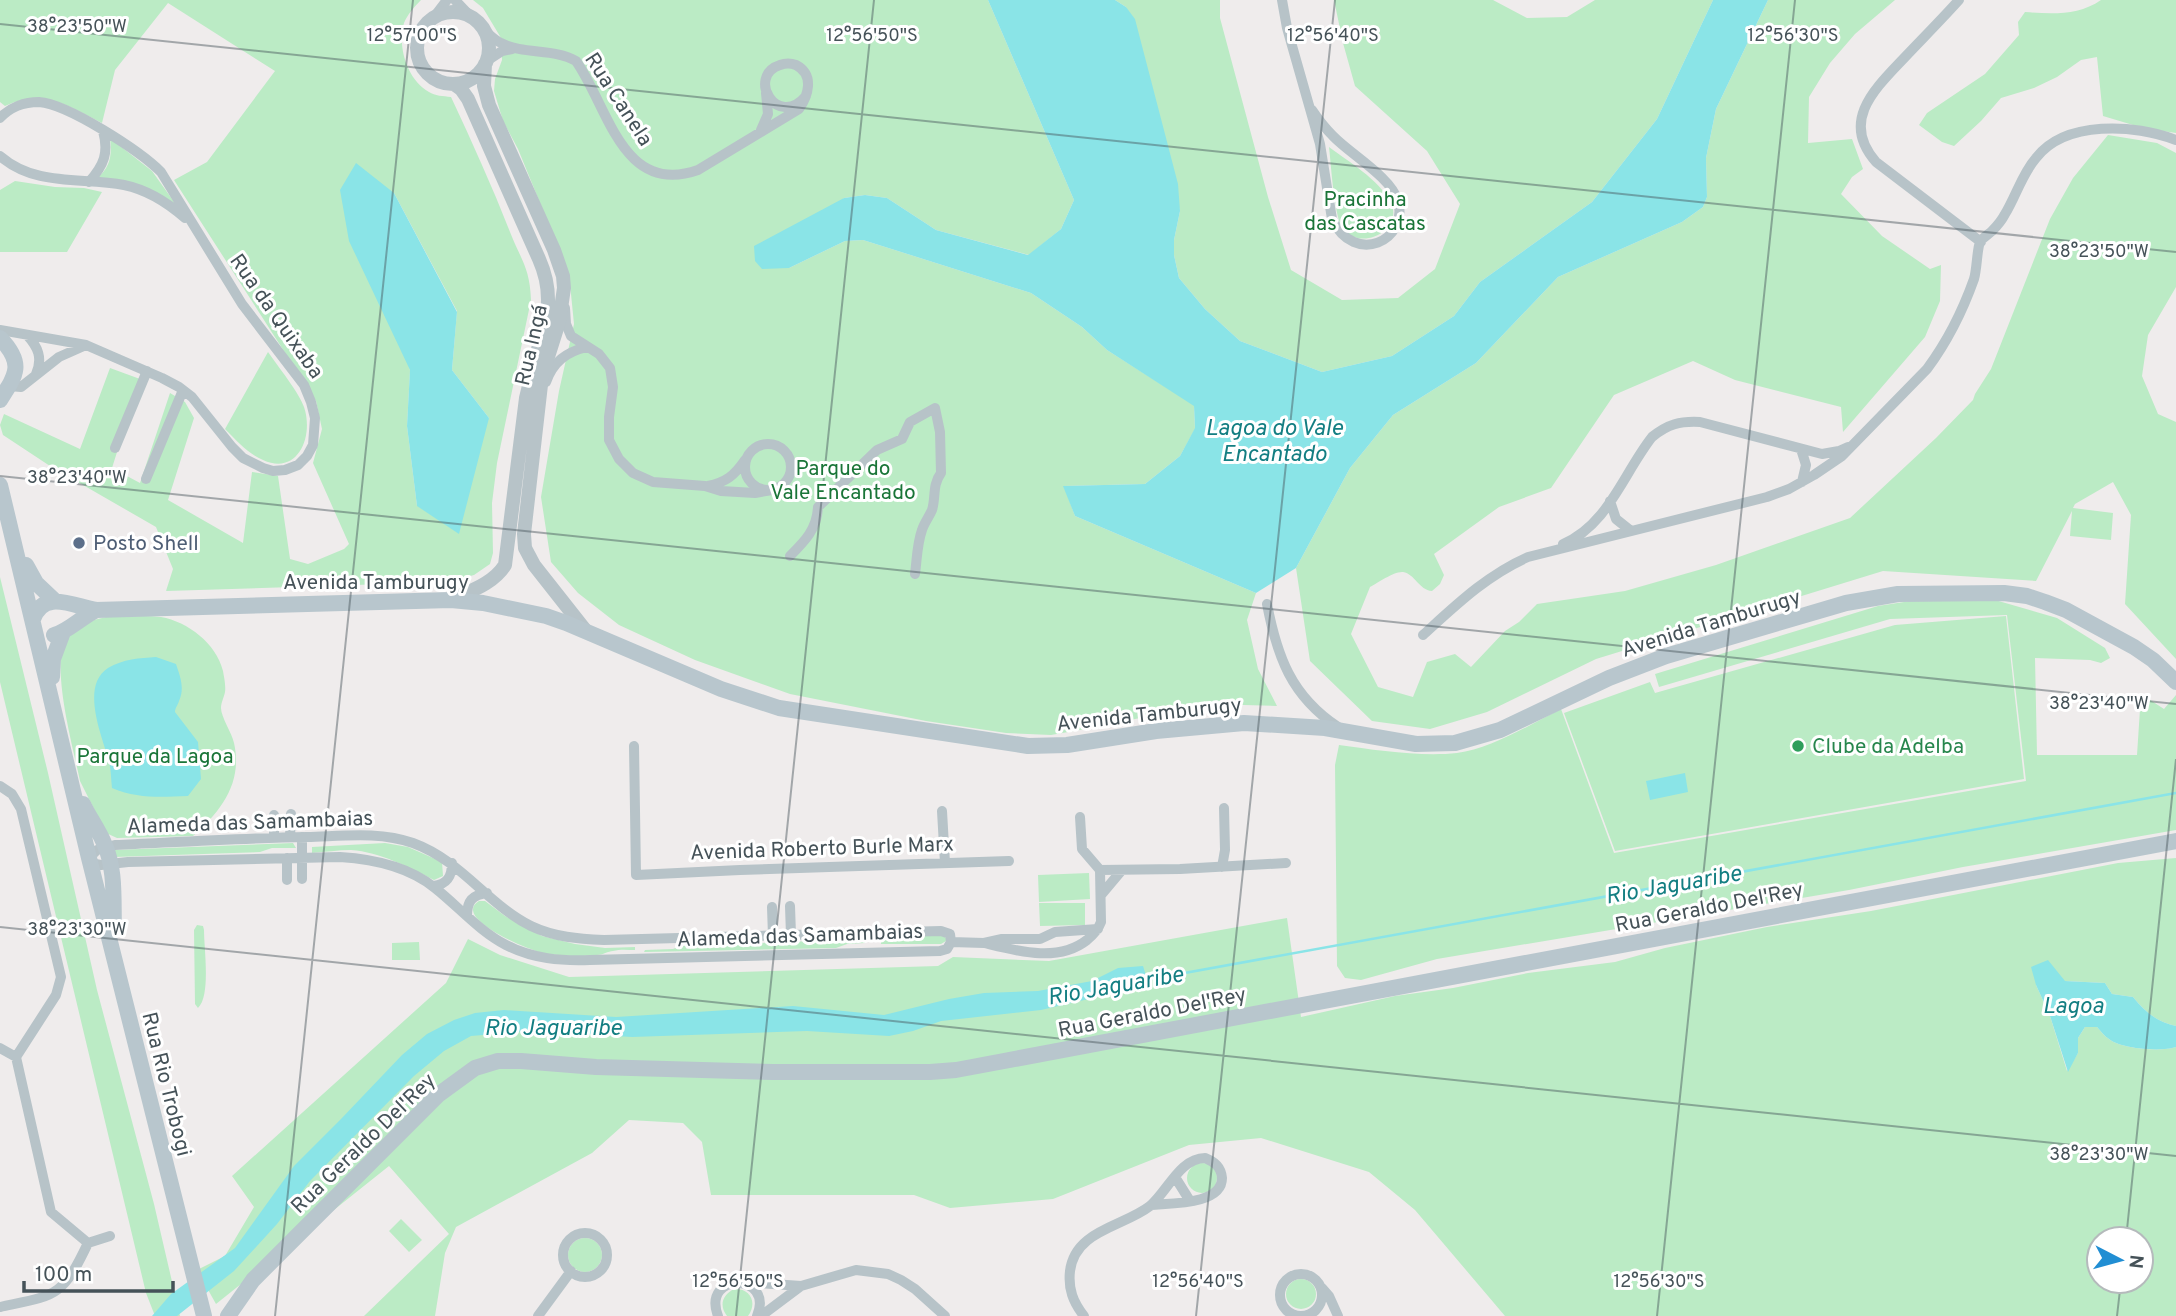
<svg xmlns="http://www.w3.org/2000/svg" width="2176" height="1316" font-family="Overpass,sans-serif">
<style>
.green{fill:#bbebc5;fill-rule:evenodd}
.water{fill:#8ae4e7}
.lines{fill:none;stroke-linecap:round;stroke-linejoin:round}
.stream{stroke:#8ae4e7;stroke-width:2.5}
.minor{stroke:#b7c3c8;stroke-width:10}
.tertiary{stroke:#b7c3c8;stroke-width:14}
.secondary{stroke:#b8c6cd;stroke-width:16}
.ticks{fill:none;stroke:#455258;stroke-width:2;stroke-opacity:0.45}
.service-dot{fill:#5c6f8a;stroke:#fff;stroke-width:2.5}
.leisure-dot{fill:#2e9e5b;stroke:#fff;stroke-width:2.5}
.labels{text-anchor:middle;stroke-width:6;stroke-linejoin:round;paint-order:stroke}
.street-label{font-size:21px;fill:#455258;stroke:#fff}
.park-label{font-size:21px;fill:#1a7538;stroke:#fff}
.service-label{font-size:21px;fill:#4e5e75;stroke:#fff;text-anchor:start}
.leisure-label{font-size:21px;fill:#27864d;stroke:#fff;text-anchor:start}
.water-label{font-size:23px;font-style:italic;fill:#137e82;stroke:#fff}
.ticks-label{font-size:18px;text-anchor:middle;fill:#455258;stroke:#fff;stroke-width:6;stroke-linejoin:round;paint-order:stroke}
</style>
<rect width="100%" height="100%" fill="#efecec"/>
<!-- green -->
<path class="green" d="M0,0h421c-6,6 -14,15 -17,23 -7,23 3,57 25,69 6,4 14,4 22,5 21,45 41,89 59,135 11,28 20,36 21,68l-34,163 -5,40 1,50 -3,11 -16,11 -26,7 -282,9 7,-22 -17,-42 -106,-61 -47,-31 -3,-10 4,-11 76,35 30,-81 30,11 -28,89 28,15 30,-90 15,9 9,16 -26,82 75,43 9,-71 26,4 12,83 18,5 36,-15 5,-5 -36,-81 9,-34 -6,-28 -142,-221 33,-18 68,-91 -107,-68 -53,67 -13,53c-34,-17 -58,-35 -97,-17l-5,-4zM394,193l63,118 -5,59 37,48 -72,88 -10,-80 3,-55z
M473,0h515l86,200 -13,29 -32,26 -93,-25 -49,-32 -22,-3 -21,3 -55,70 56,-27 18,-1 168,53 51,34 25,23 87,55 1,24 -15,27 -35,28 -81,2 11,30 181,77 -9,27 11,49 19,37 -71,-2 -104,22 -51,9 -45,-2 -80,-12 -136,-27 -95,-34 -76,-35 -41,-32 -27,-31 -10,-65 18,-106 15,-67 -5,-50 -51,-125 -15,-28 -9,-30 1,-12 7,-19 -1,-22 -18,-30z
M1115,0h105v18l48,179 23,73 51,30 56,-2 37,-29 25,-65 -33,-53 -72,-65 -12,-43 -9,-43h159l34,18 40,-1 28,-17h118l-56,119 -65,83 -112,80 -26,34 -62,40 -70,16 -82,-31 -35,-32 -26,-31 -5,-23v-15l6,-29 -54,-204z
M1768,0h127l-40,34 -25,29 -21,34 -1,46 44,-4 11,30 -11,8 -11,17 41,42 48,33 11,-4 -1,36 -15,36 -82,95 -2,-25 -106,-27 -42,-19 -79,34 -63,93 -52,19 -65,47 10,21 -4,9 -8,7c-13,-1 -17,-17 -29,-19 -9,-1 -25,11 -33,15l-19,47 27,53 35,10 14,-35 28,-8 16,13 34,-36 14,-9 18,-18 88,-13 91,-26 134,-47 86,-80 37,-38 2,-6 16,-25 59,-150 23,-41 35,-43 49,8 19,10v134l-28,48 -6,41 16,38 18,8v237l-51,-55 6,-89 -18,-33 -38,22 -2,4 40,5 -2,27 -41,-4 2,-25 -36,70 -153,-10 -287,88 -109,53 -57,17 -58,-8 -62,-60 -14,-93 54,-100 43,-53 83,-52 82,-86 124,-55 21,-15 4,-10 -1,-39 10,-49z
M2101,0h75v133l-33,-5 -40,-12 -6,-59 -16,3 -24,17 -23,11 -33,10 -20,23 -27,25 -12,-4 -23,-17 8,-12 58,-39 34,-39 -1,-13 7,-10c26,2 53,4 76,-12z
M110,138l42,33 25,35 -80,-28c14,-11 15,-24 13,-40z
M1329,147c19,14 50,33 61,54 16,28 -30,53 -48,26 -8,-12 -11,-64 -13,-80z
M15,181l40,6 29,1 18,4 -35,60h-67v-62z
M268,352c9,13 32,42 36,55 10,29 -6,69 -41,53 -16,-7 -26,-19 -38,-31z
M0,577l48,196 49,217 57,214 26,112h-25l-9,-23 -146,-611z
M1917,600h78l62,18 48,30 5,10 -9,5 -11,-3 -55,-2 2,97h100l4,-61 23,15 12,-14v135l-213,37 -114,23 -412,69 -76,21 -16,-2 -8,-12 -2,-201 4,-20c36,5 82,12 118,8 34,-4 74,-29 104,-44l53,144 412,-72 -19,-166 -117,4 -231,68 -4,-13 223,-68z
M2006,616l18,163 -409,72 -51,-138 86,-31 5,11 240,-68z
M106,617c18,0 37,-2 55,0 27,5 55,26 62,54 1,6 3,15 2,21 -1,5 -4,11 -4,16 0,9 11,25 13,35 9,40 -13,68 -41,93l-76,2 -11,-5 -26,-52c-6,-31 -32,-121 -12,-145 9,-12 25,-16 38,-19z
M293,843l3,5h-24l-12,4 -146,5v-7z
M385,843l23,4 34,15 1,14 -9,4c-26,-13 -54,-28 -83,-30 -13,0 -26,2 -39,3v-6z
M2176,858v168c-19,-4 -31,-14 -43,-29l-21,-3 -7,-11 -40,-2 -29,4 14,31 17,55 11,-18v-15l7,-11h12c4,4 7,9 12,12 12,10 53,13 67,8v269h-671l-90,-106 -46,-38 -108,-34 -72,7 -136,54 -103,9 -36,-13h-203l-9,-53 -19,-19 -54,-3 -37,33 -136,74 -11,26 -10,63h-71l85,-82 -60,-68 -173,138 -19,-34 28,-14 29,-49 -22,-31 214,-193 22,-44 32,16 69,22 369,-11 15,-9 96,4 238,-43 14,99 94,-21 58,-8 75,-15 87,-11 50,-14 102,-21 104,-16 247,-48zM2099,1239h42v42h-42z
M1089,873l1,26 -51,3 -1,-27z
M479,901h6l20,15 37,20 33,8 30,4 30,-1v3c-7,0 -15,-1 -22,1 -5,0 -10,4 -16,4 -15,2 -33,1 -49,-1 -14,-1 -98,-36 -69,-53z
M1039,903h46v22l-45,1z
M197,925l6,1 1,4c0,19 7,66 -6,78l-3,-4 -1,-74z
M908,935h34l4,3v3l-5,3h-60v-4h13z
M865,939v4l-18,1 -11,4 -192,4 1,-2 28,-1 7,-3z
M419,942l1,18h-28v-17z
M1187 1178a15 15 0 1 1 30 0a15 15 0 1 1-30 0Z
M401,1219l21,21 -13,12 -20,-21z
M568 1255a17 17 0 1 1 34 0a17 17 0 1 1-34 0Z
M1286 1294a15 15 0 1 1 30 0a15 15 0 1 1-30 0Z
M734,1289c16,-1 24,13 14,27h-21c-8,-10 -5,-21 7,-27z"/>
<!-- water -->
<path class="water" d="M988,0h127l11,7 9,12 43,165 2,27 -6,29v15l5,23 26,31 35,32 82,31 70,-16 62,-40 26,-34 112,-80 65,-83 56,-119h55l-52,109 -10,49 1,39 -4,10 -21,15 -124,55 -82,86 -83,52 -43,53 -54,100 -40,25 -181,-77 -12,-30 82,-2 35,-28 15,-28 -1,-22 -87,-56 -25,-23 -51,-34 -168,-53 -18,1 -56,27 -27,1 -7,-8 -1,-15 90,-48 21,-3 22,3 49,32 92,25 33,-26 13,-29z
M356,163l38,30 63,119 -5,58 37,48 -30,116 -42,-28 -10,-80 3,-56 -61,-129 -9,-51z
M156,657l20,7c4,12 9,24 3,37 -1,4 -4,7 -4,11l23,30 3,37 -13,17c-27,1 -50,3 -76,-8 -1,-9 -1,-19 -3,-27 -7,-25 -29,-75 -1,-93 15,-9 32,-10 48,-11z
M1685,773l3,19 -38,8 -4,-19z
M2048,960l17,21 40,2 7,11 21,3c12,15 24,25 43,29v21c-14,5 -55,2 -67,-8 -5,-3 -8,-8 -12,-12h-12l-7,11v15l-10,19 -18,-56 -14,-31 -5,-18z
M1143,966l6,19 -108,25 -100,11 -28,10 -24,5 -82,-5 -175,6 -103,-6 -58,5 -27,15 -30,25 -104,105 -33,43 -43,47 -57,45h-25l19,-22 64,-46 59,-82 47,-47 61,-64 25,-21 27,-14 21,-7 29,-3 112,7 177,-11 91,9 65,-16 35,-6 54,-2 54,-10 26,-13z"/>
<g class="lines">
<!-- stream -->
<path class="stream" d="M1146,980l1030,-187"/>
<!-- minor -->
<path class="minor" d="M455,0l16,17
M1282,0l5,28 33,116 12,75c23,48 77,21 66,-18 -7,-24 -48,-47 -65,-65 -8,-8 -15,-17 -21,-26
M1959,0c-17,19 -35,37 -53,56 -29,31 -67,64 -30,106l105,80
M434,17l13,-17
M483,29c6,5 11,11 18,14 23,12 53,5 75,18 32,45 46,136 122,109l101,-61c9,-13 16,-34 -3,-44 -5,-2 -11,-2 -16,0 -34,11 -3,65 26,31
M485,62l17,-11 10,-2
M0,118c10,-11 25,-16 39,-16 29,2 101,49 122,70l81,132 62,81 7,17 4,16 -2,27 -6,11 -9,9 -13,5 -12,1 -10,-3 -20,-10 -11,-11 -40,-50 -13,-10 -17,-9 -76,-33 -86,-15
M761,130l7,-16 -2,-21
M0,156c36,31 81,21 124,29 24,5 44,18 61,33
M89,182c15,-17 20,-29 14,-51
M565,308l1,16 5,12 28,18 11,14 3,19 -4,30v23l10,19 14,14 20,9 52,4 16,5 34,2 17,-3
M27,335c11,12 16,23 9,39
M546,382c7,-20 20,-30 41,-35
M9,386l12,1 38,-30 27,-12
M745 467a23 23 0 1 1 46 0a23 23 0 1 1-46 0Z
M115,448l32,-77
M1801,449l5,16 -4,17
M146,479l37,-89
M708,486c18,-4 26,-10 37,-26
M1610,501l6,18 15,12
M1563,544c45,-19 60,-70 89,-107 16,-13 28,-16 48,-15l122,32 17,-3 9,-4
M790,556c15,-15 27,-27 28,-49l59,-57 25,-11 8,-17 25,-14 5,24 1,41c-9,12 -5,25 -9,37 -3,7 -8,13 -10,20 -5,14 -5,29 -7,44
M1267,604c10,52 24,92 71,123
M1423,635c33,-30 64,-60 105,-78l239,-60 22,-8 25,-14 28,-19 85,-87c20,-27 36,-59 47,-90 3,-10 3,-30 6,-37 2,-4 9,-8 12,-11 5,-5 10,-11 13,-17 11,-18 17,-40 31,-56 29,-38 99,-34 140,-18
M634,746l2,129 104,-5 269,-9
M0,786l12,8 9,15 40,168 -5,18 -40,62 -16,-9
M942,811l3,52
M274,815v23
M290,837l1,-23
M302,837v42
M89,858l8,-8 18,-5c64,-3 128,-7 192,-8 36,-1 73,-6 106,6 49,18 74,61 118,83 23,11 48,13 73,14l337,-9 9,3 1,8 -4,7 -7,2 -350,9c-29,1 -57,-1 -84,-15 -27,-14 -47,-38 -71,-57 -27,-22 -62,-29 -95,-31l-212,5 -27,3 -11,-2
M287,858v22
M1222,867l3,-17 -1,-42
M1100,870l80,-1 106,-6
M434,886c13,-2 18,-9 18,-23
M1101,895l21,-25
M790,906l1,29
M772,907l1,29
M467,916c0,-15 5,-21 20,-23
M951,942l33,1 18,-4h38l15,-7 43,-3
M984,943c33,8 74,20 103,-3 6,-5 11,-10 14,-18l-1,-52 -18,-21 -2,-32
M1175,1177l15,24
M563 1255a22 22 0 1 1 44 0a22 22 0 1 1-44 0Z
M88,1243l22,-7
M1280 1295a21 21 0 1 1 42 0a21 21 0 1 1-42 0Z
M745,1282l56,4
M1322,1288l7,8 9,20
M0,1307c56,-12 62,-9 88,-64l-37,-31 -35,-155
M538,1316l33,-45
M718,1316c-17,-45 57,-43 39,0
M761,1316l40,-30 55,-16 32,4 13,6 14,9 30,27
M1084,1316c-11,-14 -16,-27 -14,-45 5,-41 53,-44 80,-65 17,-14 30,-48 55,-48 10,4 16,9 17,20 0,27 -52,25 -71,27"/>
<!-- tertiary -->
<path class="tertiary" d="M417 48a36 36 0 1 1 72 0a36 36 0 1 1-72 0Z
M485,64l-1,22 5,19 65,145 9,26 1,12 -5,34 -17,54 -18,158 1,14 9,17 52,66
M451,600c19,-9 42,-16 54,-35l21,-167 21,-85c3,-20 0,-36 -8,-54l-71,-160 -7,-10 -7,-5"/>
<!-- secondary -->
<path class="secondary" d="M0,338c24,25 17,36 0,62
M0,485l89,373 115,458
M26,565l10,18 18,17
M33,619c11,-30 40,-13 63,-9l355,-10 32,3 63,13 20,7 155,66 58,19 249,38 39,-1 89,-14 88,-8 81,5 91,16 39,-1 45,-13 109,-52 57,-22 180,-53 52,-9 106,-1 23,3 18,6 21,8 68,37 19,13 23,22
M54,635c13,-3 28,-18 42,-25
M52,677l1,-18 10,-27
M83,804c6,13 15,25 21,39 12,26 9,58 10,86
M228,1316l25,-36 185,-185 37,-27 23,-7h23l75,6 177,5h157l26,-2 1220,-229"/>
</g>
<!-- ticks -->
<path class="ticks" d="M0,24l2176,228M0,476l2176,228M0,927l2176,229M2126,1239l50,-480M275,1316l138,-1316M736,1316l138,-1316M1196,1316l139,-1316M1657,1316l138,-1316M2117,1316l4,-35"/>
<!-- markers -->
<circle class="service-dot" cx="79" cy="543" r="7"/>
<circle class="leisure-dot" cx="1798" cy="746" r="7"/>
<g class="labels">
<!-- street labels -->
<g class="street-label">
<text transform="translate(619 99) rotate(57)" y="7">Rua Canela</text>
<text transform="translate(277 316) rotate(55)" y="7">Rua da Quixaba</text>
<text transform="translate(531 345) rotate(-77)" y="7">Rua Ingá</text>
<text x="376" y="589">Avenida Tamburugy</text>
<text transform="translate(1711 623) rotate(-17)" y="7">Avenida Tamburugy</text>
<text transform="translate(1149 714) rotate(-6)" y="7">Avenida Tamburugy</text>
<text transform="translate(250 822) rotate(-2)" y="7">Alameda das Samambaias</text>
<text transform="translate(822 848) rotate(-2)" y="7">Avenida Roberto Burle Marx</text>
<text transform="translate(1709 907) rotate(-11)" y="7">Rua Geraldo Del'Rey</text>
<text transform="translate(800 935) rotate(-2)" y="7">Alameda das Samambaias</text>
<text transform="translate(1152 1012) rotate(-11)" y="7">Rua Geraldo Del'Rey</text>
<text transform="translate(167 1084) rotate(76)" y="7">Rua Rio Trobogi</text>
<text transform="translate(363 1143) rotate(-44)" y="7">Rua Geraldo Del'Rey</text>
</g>
<!-- park labels -->
<g class="park-label">
<text x="1365" y="206">Pracinha<tspan x="1365" dy="24">das Cascatas</tspan></text>
<text x="843" y="475">Parque do<tspan x="843" dy="24">Vale Encantado</tspan></text>
<text x="155" y="763">Parque da Lagoa</text>
</g>
<!-- service labels -->
<g class="service-label">
<text x="93" y="550">Posto Shell</text>
</g>
<!-- leisure labels -->
<g class="leisure-label">
<text x="1812" y="753">Clube da Adelba</text>
</g>
<!-- water labels -->
<g class="water-label">
<text x="1274" y="435">Lagoa do Vale<tspan x="1274" dy="26">Encantado</tspan></text>
<text transform="translate(1673 884) rotate(-10)" y="8">Rio Jaguaribe</text>
<text transform="translate(1115 985) rotate(-10)" y="8">Rio Jaguaribe</text>
<text x="2073" y="1013">Lagoa</text>
<text x="553" y="1035">Rio Jaguaribe</text>
</g>
</g>
<g class="ticks-label">
<text x="77" y="32">38°23'50"W</text>
<text x="412" y="41">12°57'00"S</text>
<text x="872" y="41">12°56'50"S</text>
<text x="1333" y="41">12°56'40"S</text>
<text x="1793" y="41">12°56'30"S</text>
<text x="2099" y="257">38°23'50"W</text>
<text x="77" y="483">38°23'40"W</text>
<text x="2099" y="709">38°23'40"W</text>
<text x="77" y="935">38°23'30"W</text>
<text x="2099" y="1160">38°23'30"W</text>
<text x="738" y="1287">12°56'50"S</text>
<text x="1198" y="1287">12°56'40"S</text>
<text x="1659" y="1287">12°56'30"S</text>
</g>
<!-- north arrow -->
<g transform="translate(2120 1260) rotate(96)"><circle r="33" fill="#ffffff" stroke="#b5babc" stroke-width="2"/>
<path d="M0-5L12 26L0 18L-12 26Z" fill="#218ed3"/>
<text y="-10" font-size="19" font-weight="bold" text-anchor="middle" fill="#455258">N</text>
</g>
<!-- scale -->
<path d="M24 1281v10h149v-10" fill="none" stroke="#455258" stroke-width="3.5"/>
<text x="35" y="1281" font-size="21" fill="#455258" stroke="#ffffff" stroke-width="5" paint-order="stroke">100 m</text>
</svg>
